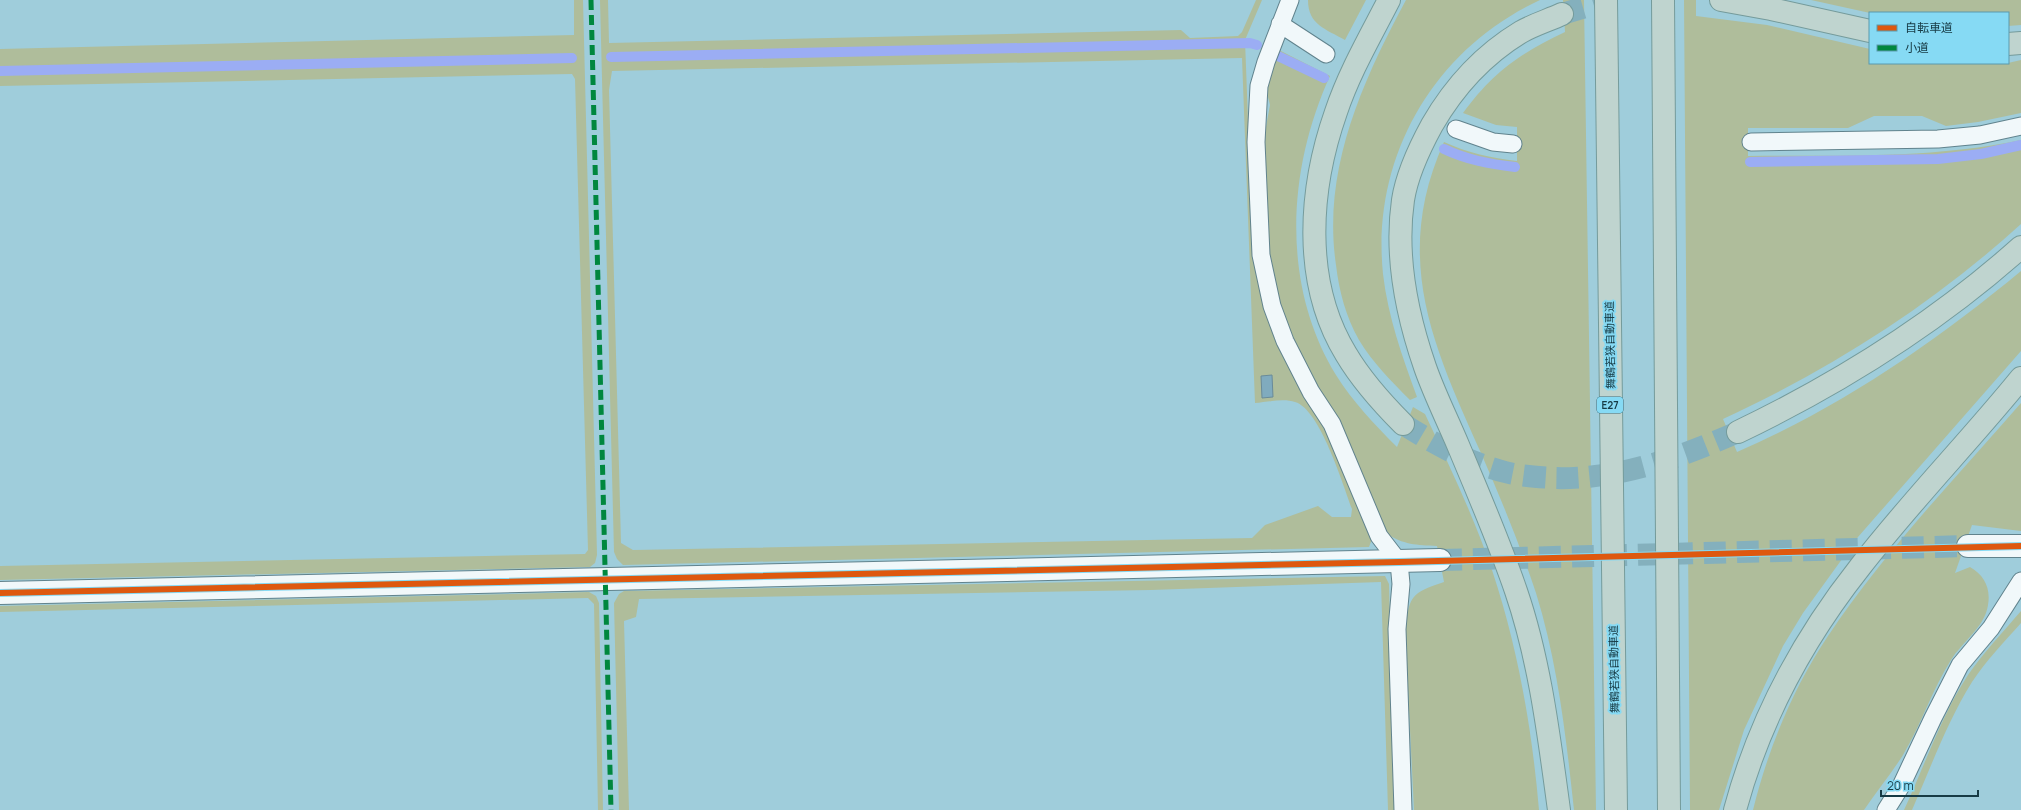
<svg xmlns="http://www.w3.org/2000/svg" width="2021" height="810" font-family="Manrope,'Noto Sans JP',sans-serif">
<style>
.green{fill:#afbd9b;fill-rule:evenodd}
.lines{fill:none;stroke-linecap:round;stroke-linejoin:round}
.stream{stroke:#9badf4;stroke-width:10}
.building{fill:#80abbe;stroke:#6a8b99}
.minor-tunnel{stroke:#84b0bd;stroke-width:22;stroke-dasharray:22 11;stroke-linecap:butt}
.motorway-tunnel{stroke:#84b0bd;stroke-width:22;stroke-dasharray:22 11;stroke-linecap:butt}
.service-casing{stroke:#61838d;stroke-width:19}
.minor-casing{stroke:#61838d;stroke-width:24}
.motorway-casing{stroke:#759b9b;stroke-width:24}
.service{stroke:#f1f8fa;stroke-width:17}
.minor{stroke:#f1f8fa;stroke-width:22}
.motorway{stroke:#bfd4cf;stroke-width:22}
.quiet{stroke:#00873e;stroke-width:5;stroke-dasharray:10 5;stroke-linecap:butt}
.cycleway-casing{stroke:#86daf4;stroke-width:8}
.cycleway{stroke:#de580f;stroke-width:6}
.labels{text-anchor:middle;stroke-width:4;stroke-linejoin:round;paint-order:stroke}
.shield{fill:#86daf4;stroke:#386b7a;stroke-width:1}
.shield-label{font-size:10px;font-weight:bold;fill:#173b45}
.street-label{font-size:11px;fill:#173b45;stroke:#86daf4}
</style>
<rect width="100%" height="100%" fill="#9fcddb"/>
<!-- green -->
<path class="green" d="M574,0h9l14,555 -2,8 -5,4 -590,13v-14l585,-12 3,-4 -13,-471 -3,-5 -572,12v-37l574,-14z
M600,0h8l1,43 572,-13 9,8 48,-2 4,-4 14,-32h6l-17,40 7,188 5,51 9,29 60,119 46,112 -3,8 -746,18 -6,-6 -3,-7zM1242,58l13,345c12,-1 29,-5 40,-1 25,7 48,83 57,107l-1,8h-19l-14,-11 -53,19 -13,13 -619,12 -12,-7 -12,-453 3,-19z
M1308,0h58l-21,40c-19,-11 -37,-15 -37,-40z
M1406,0h134c-106,49 -169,157 -157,274 5,43 19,82 34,123l-7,3c-19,-19 -37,-37 -51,-60 -13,-23 -20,-49 -23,-75 -14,-95 26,-183 70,-265z
M1563,0h21l12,810h-22c-8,-73 -16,-146 -38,-217 -16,-48 -35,-94 -55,-140 -48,-107 -89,-195 -37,-311 24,11 47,16 73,19v-34l-21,-2 -33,-12c30,-41 56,-59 102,-81z
M1684,0h12v16l71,9 103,24v14h138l13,-3v53l-43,9 -32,4 -24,-10h-48l-26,12h-100v28c91,-1 184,3 273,-16v84c-89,81 -190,145 -298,195l14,33c104,-45 197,-109 284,-181v80l-163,186 -55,76 -20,33 -39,84 -25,80h-29z
M1811,0h210v25l-13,1v-13h-138z
M1279,50l51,26c-43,94 -49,209 6,299 17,27 38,49 61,72l16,-40 12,7c24,51 49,103 67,156 26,78 40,159 47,240h-125l-9,-181c5,-34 6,-36 39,-47l-7,-36c-20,-1 -34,-1 -51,-13l-85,-170 -23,-61 -10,-49 -5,-110 7,-38 -3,-12v-10z
M2021,403v128l-49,-6 -17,48 15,-6c14,8 21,21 18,38 -3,22 -26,37 -37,55 -19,30 -30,65 -48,95 -12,19 -27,37 -39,55h-111c15,-61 40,-122 75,-174 56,-84 127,-157 193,-233z
M1385,576l4,8 6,226h-7l-7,-228 -230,8 -512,9 -3,18 -12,4 5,189h-10l-5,-207 5,-9 5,-3z
M589,592l7,4 3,7 4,207h-5l-4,-206 -6,-6 -588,14v-6z
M2021,611v12c-17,19 -35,38 -49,59 -25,40 -41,85 -60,128h-8c21,-45 37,-94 64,-135 16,-23 35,-43 53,-64z"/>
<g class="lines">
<!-- stream -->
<path class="stream" d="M1278,56l46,22
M611,57l639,-14 7,2
M0,71l572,-13
M1444,149c23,11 46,15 71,18
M1750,162l188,-3 43,-5 40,-9"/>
</g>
<!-- building -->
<path class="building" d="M1272,375l1,22 -11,1 -1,-22z"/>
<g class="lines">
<!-- minor-tunnel -->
<path class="minor-tunnel" d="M1440,560l528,-14"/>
<!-- motorway-tunnel -->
<path class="motorway-tunnel" d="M1562,14l37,-11 22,-3
M1403,424c33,21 65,38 102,48 15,4 33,5 48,6 66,2 125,-20 185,-46"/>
<defs>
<path id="service" d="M1290,0l-24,62 -7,24 -3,56 5,113 11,51 13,35 26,51 21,32 47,112 20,26 2,22 -4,45 6,181
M1280,24l46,30
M1456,129l37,13 20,2
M1751,142l187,-3 42,-4 41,-9
M1886,810l15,-24 32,-68 27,-53 31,-37 30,-47"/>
<path id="minor" d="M1968,546h53
M0,593l1440,-33"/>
<path id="motorway" d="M1389,0c-19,37 -40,73 -53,112 -27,77 -34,170 10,242 16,27 36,49 57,70
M1606,0l10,810
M1663,0l6,810
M1721,0l50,9 99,22
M2008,44l13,-1
M1738,432c102,-49 198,-109 283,-185
M1559,810c-10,-73 -19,-149 -43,-219 -17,-50 -38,-98 -58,-146 -11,-26 -24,-52 -33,-78 -18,-52 -30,-112 -22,-167 4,-26 17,-53 29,-75 22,-38 51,-70 89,-93 12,-7 28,-12 41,-18
M1735,810c24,-89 68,-171 125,-243 51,-66 109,-125 161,-189"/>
</defs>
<!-- service casing -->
<use href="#service" class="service-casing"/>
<!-- minor casing -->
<use href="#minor" class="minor-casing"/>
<!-- motorway casing -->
<use href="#motorway" class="motorway-casing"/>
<!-- service -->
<use href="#service" class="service"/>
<!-- minor -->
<use href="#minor" class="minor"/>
<!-- motorway -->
<use href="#motorway" class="motorway"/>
<!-- quiet -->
<path class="quiet" d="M591,0l20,810"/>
<defs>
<path id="cycleway" d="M0,593l1399,-31 622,-16"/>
</defs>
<!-- cycleway casing -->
<use href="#cycleway" class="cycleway-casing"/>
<!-- cycleway -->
<use href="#cycleway" class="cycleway"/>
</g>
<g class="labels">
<!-- shield labels -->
<rect class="shield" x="1597" y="397" width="26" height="16" rx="3"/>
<g class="shield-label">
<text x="1610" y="409">E27</text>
</g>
<!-- street labels -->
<g class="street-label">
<text transform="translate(1610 345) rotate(-91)" y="4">舞鶴若狭自動車道</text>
<text transform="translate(1614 669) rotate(-91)" y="4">舞鶴若狭自動車道</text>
</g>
</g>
<!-- legend -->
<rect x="1869" y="12" width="140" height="52" fill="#86daf4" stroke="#5a9aae"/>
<rect x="1877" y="25" width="20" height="6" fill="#de580f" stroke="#5a9aae"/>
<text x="1905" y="32" font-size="12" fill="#173b45">自転車道</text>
<rect x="1877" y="45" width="20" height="6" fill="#00873e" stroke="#5a9aae"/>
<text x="1905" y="52" font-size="12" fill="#173b45">小道</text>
<!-- scale -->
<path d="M1881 790v6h97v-6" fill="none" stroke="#173b45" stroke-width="2"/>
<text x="1887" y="790" font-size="12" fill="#173b45" stroke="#86daf4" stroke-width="3" paint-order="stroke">20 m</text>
</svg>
